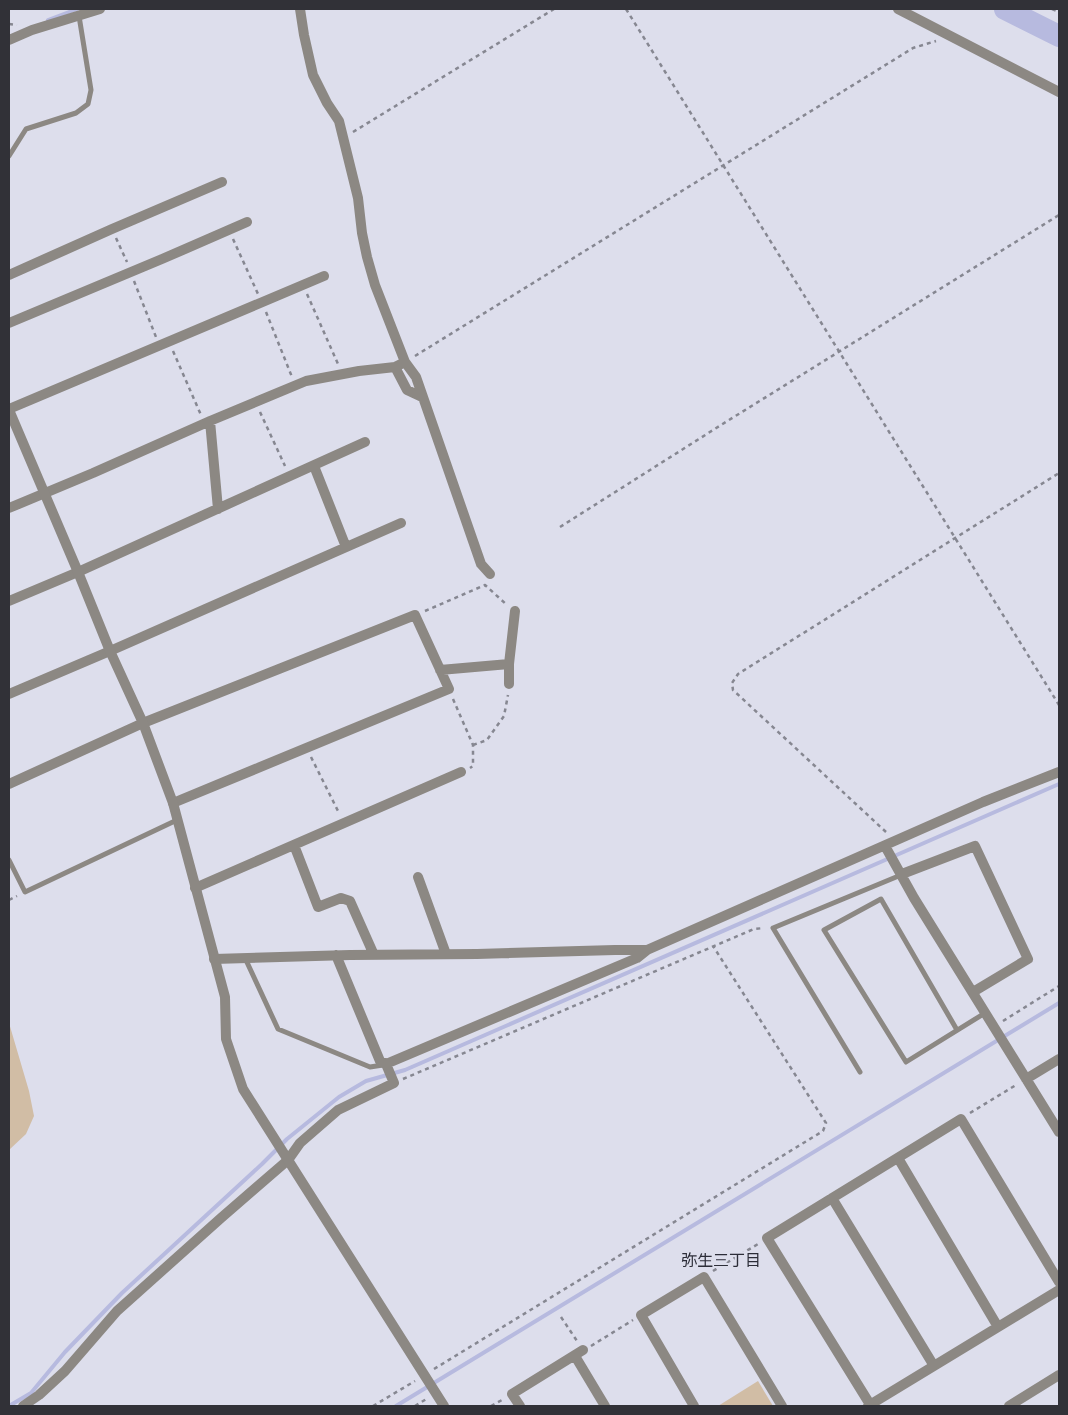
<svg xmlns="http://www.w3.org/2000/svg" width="1068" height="1415" font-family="'Varela Round','Noto Sans JP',sans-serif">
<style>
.green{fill:#d1bda5}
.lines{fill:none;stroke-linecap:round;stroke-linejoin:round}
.stream{stroke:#b7badf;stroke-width:4}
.river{stroke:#b7badf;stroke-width:22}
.path{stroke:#868791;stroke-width:2.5;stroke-dasharray:4 4;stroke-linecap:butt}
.service{stroke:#8c8883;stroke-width:5}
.minor{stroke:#8c8883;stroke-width:10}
.tertiary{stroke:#8c8883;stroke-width:10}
.labels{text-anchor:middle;stroke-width:4;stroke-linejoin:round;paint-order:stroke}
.neighbourhood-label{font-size:16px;fill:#2c2d38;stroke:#dddeec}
</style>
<rect width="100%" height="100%" fill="#dddeec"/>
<!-- green -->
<path class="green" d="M9,1023l20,68 5,25 -8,18 -17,16z
M758,1381l15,25h-55z"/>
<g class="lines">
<!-- stream -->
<path class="stream" d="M48,20l29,-11
M9,1406l22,-13 34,-41 57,-59 140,-129 25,-25 52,-42 27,-16 39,-11c218,-96 437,-189 654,-286
M396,1406l663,-403"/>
<!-- river -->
<path class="river" d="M1005,9l54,27"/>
<!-- path -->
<path class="path" d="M626,9l433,696
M1052,9l7,3
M9,24l8,1
M353,132l201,-123
M116,238l11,24
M233,239l25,55
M134,281l22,56
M307,294l31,70
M266,312l26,65
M173,351l28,64
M415,356l498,-308 23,-7
M260,412l25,54
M560,527l161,-102 338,-210
M425,611l60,-26 22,20
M453,699l20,46v21l-3,2
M473,745l14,-5 17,-24 4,-21
M311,757l28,56
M886,832l-153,-142 -1,-7 6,-9 321,-201
M9,900l8,-4
M1003,1021l56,-35
M403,1079l351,-150 10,-1
M970,1113l46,-28
M713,1271l45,-27
M561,1317l16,24
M591,1346l42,-26
M434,1369l389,-238 3,-8 -113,-177
M373,1406l42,-25
M415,1406l13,-8
M491,1406l11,-6"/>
<!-- service -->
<path class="service" d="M9,156l17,-27 50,-16 12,-9 3,-14 -12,-74
M9,860l16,32 152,-72
M245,958l33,71 92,38 13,-2
M957,1030l-76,-131 -57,31 82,132 79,-49
M860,1072l-87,-144 128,-53"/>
<!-- minor -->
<path class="minor" d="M300,9l4,26 9,40 14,28 12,18 19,77 4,35 5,24 8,28 30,77 11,15 65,187 9,10
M898,9l161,83
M9,40l23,-10 68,-21
M9,275l103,-46 110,-47
M9,323l153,-64 85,-37
M395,367l12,23 15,7
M9,409l315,-133
M210,421l8,88
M314,466l32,81
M9,508l84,-35 117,-52 96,-40 53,-10 36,-4 10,-5
M9,601l69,-29 287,-130
M440,670l69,-6
M509,684v-20l6,-53
M9,694l101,-43 291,-128
M143,723l272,-108 34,74 -276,114
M294,845l24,62 23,-9 9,3 24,54
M885,846l29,52 145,234
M902,874l73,-28 53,113 -55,33
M418,877l28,77
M195,888l266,-116
M214,959l136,-4 127,-1 138,-4h32l336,-148 76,-30
M386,1064l251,-106 10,-8
M1026,1079l33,-20
M898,1158l100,169
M832,1198l102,168
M575,1356l30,50
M23,1406l16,-11 26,-24 52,-60 104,-93 67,-58 12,-17 38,-33 56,-27 -8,-19 -6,-3 -44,-106
M520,1406l-8,-12 71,-44
M694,1406l-53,-91 63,-38 78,129
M868,1406l191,-116
M871,1406l-104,-168 194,-119 98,163
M1009,1406l50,-31"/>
<!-- tertiary -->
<path class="tertiary" d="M9,410l69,162 32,79 33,72 30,80 52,194 1,42 17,50 201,317
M9,784l134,-61"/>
</g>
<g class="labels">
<!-- neighbourhood labels -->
<g class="neighbourhood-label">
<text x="721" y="1266">弥生三丁目</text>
</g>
</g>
<!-- border -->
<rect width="1068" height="1415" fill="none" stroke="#313137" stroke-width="20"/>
</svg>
